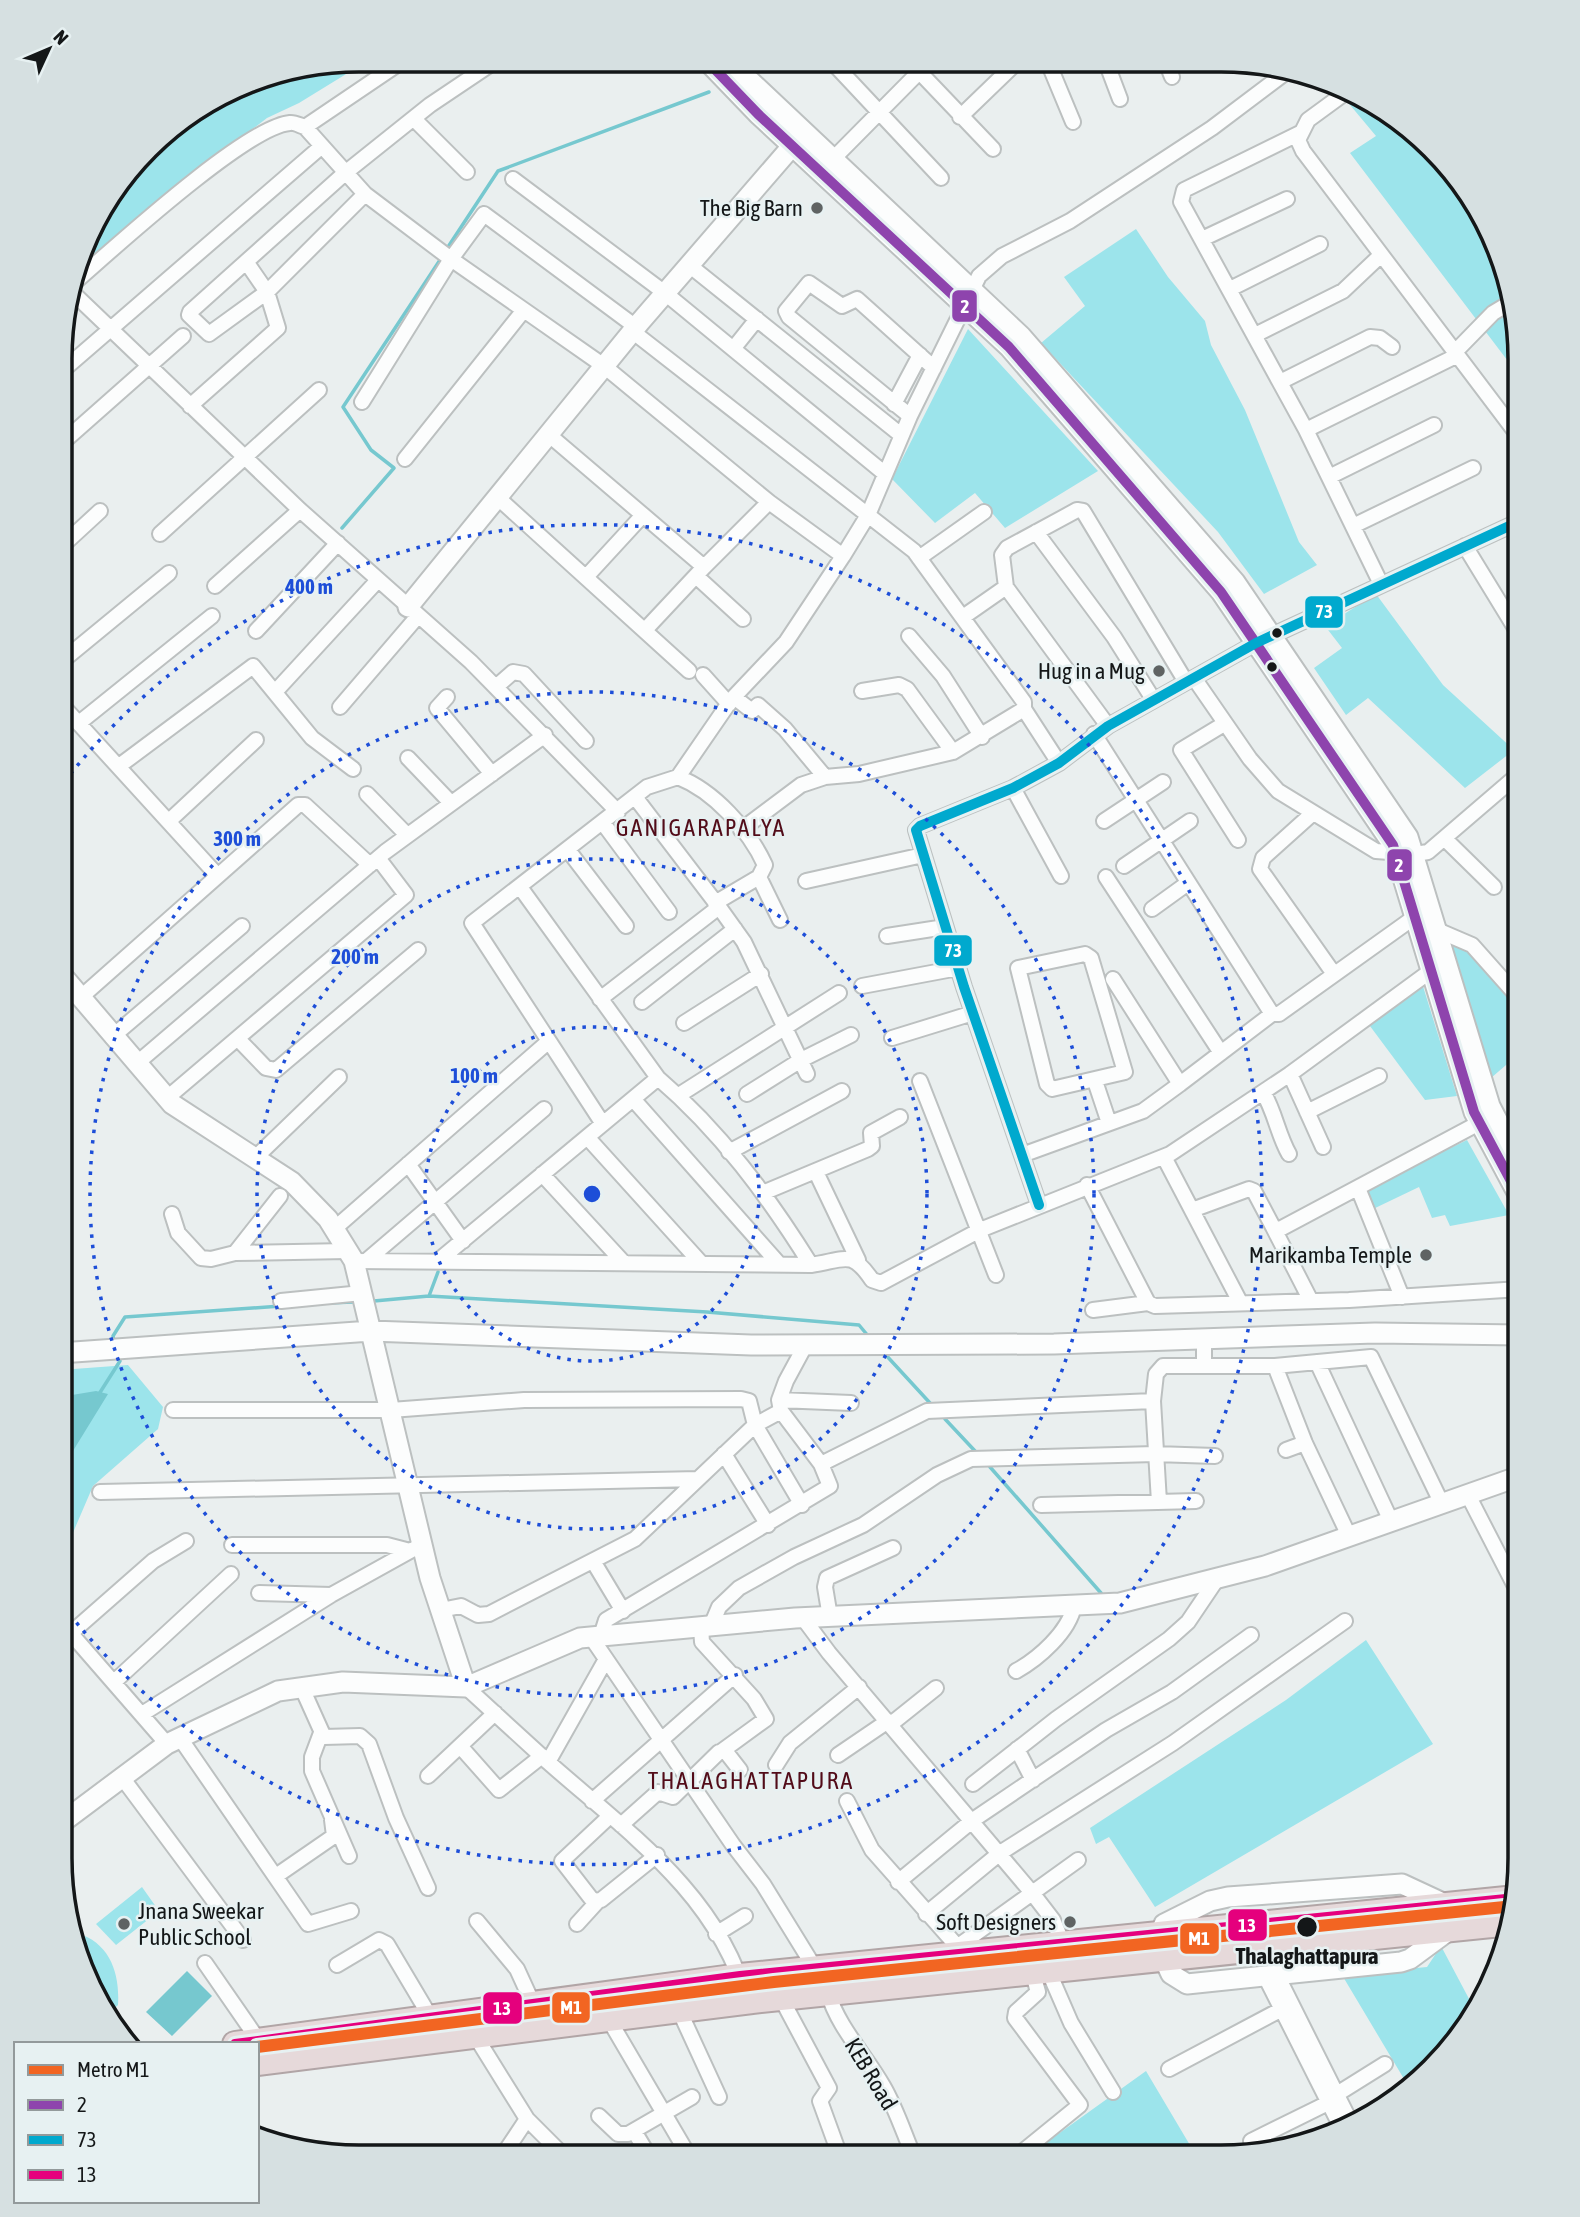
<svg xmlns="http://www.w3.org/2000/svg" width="1580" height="2217" font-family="'Asap Condensed',sans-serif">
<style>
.green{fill:#9ce4eb}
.water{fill:#76c8cf}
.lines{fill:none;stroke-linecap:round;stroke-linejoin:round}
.stream{stroke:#76c8cf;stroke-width:3.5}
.street-casing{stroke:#bcc0c0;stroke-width:18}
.secondary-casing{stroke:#bcc0c0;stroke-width:23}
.highway-casing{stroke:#b1a5a6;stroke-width:28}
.street{stroke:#fcfdfd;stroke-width:14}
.secondary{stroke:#fcfdfd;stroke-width:19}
.highway{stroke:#e6d9da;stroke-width:24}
.bus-1-casing{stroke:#e7f1f2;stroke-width:16}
.bus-2-casing{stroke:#e7f1f2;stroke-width:16}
.bus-3-casing{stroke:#e7f1f2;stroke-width:16}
.bus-1{stroke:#8e44ad;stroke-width:10}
.bus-2{stroke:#00a9ce;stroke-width:10}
.bus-3{stroke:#e5007d;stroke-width:10}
.metro-1-casing{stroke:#e7f1f2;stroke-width:18}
.metro-1{stroke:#f26522;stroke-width:12}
.ring{fill:none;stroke:#1d4ed8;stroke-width:3.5;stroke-dasharray:3.5 7}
.poi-dot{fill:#5f6363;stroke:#e7f1f2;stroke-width:2.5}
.bus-dot{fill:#141718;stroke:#e7f1f2;stroke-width:2.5}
.labels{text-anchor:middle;stroke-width:5;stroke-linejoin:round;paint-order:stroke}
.poi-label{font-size:23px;fill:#141718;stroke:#e7f1f2;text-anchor:end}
.stop-label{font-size:23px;font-weight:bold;fill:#141718;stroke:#e7f1f2}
.street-label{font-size:23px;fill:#141718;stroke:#e7f1f2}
.neighbourhood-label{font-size:24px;letter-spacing:2px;fill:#520c19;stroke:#e7f1f2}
.rim{fill:none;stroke:#141718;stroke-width:3.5}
.centre{fill:#1d4ed8;stroke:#e7f1f2;stroke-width:3.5}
.ring-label{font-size:21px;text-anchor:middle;font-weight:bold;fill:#1d4ed8;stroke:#e7f1f2;stroke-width:5;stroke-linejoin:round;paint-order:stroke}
.line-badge{stroke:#e7f1f2;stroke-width:2.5}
.badge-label{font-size:19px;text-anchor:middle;font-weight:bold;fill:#fff}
</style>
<rect width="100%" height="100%" fill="#eaefef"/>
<!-- green -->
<path class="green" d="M359,60h10l-70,43 -32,15 -129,98 -59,53 20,-59 63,-76 100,-58z
M1330,81l73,40 87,106 30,132v18l-170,-224 26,-17z
M1136,229l32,48 37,44 6,24 34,65 54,132 18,23 -53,29 -46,-62 -177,-189 44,-37 -21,-29z
M968,329l130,142 -93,57 -30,-35 -40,30 -43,-44z
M1376,594l67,91 71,65 -49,38 -97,-90 -22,17 -32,-47 28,-20 -17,-22z
M1452,945l21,6 47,55v47l-29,25z
M1422,983l35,113 -32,4 -58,-78z
M1467,1140l42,75 -59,11 -5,-11 -13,3 -13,-31 -48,23 -7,-20z
M128,1365l35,42 -5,22 -65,57 -33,77v-193z
M1366,1640l67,104 -278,163 -46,-70 -13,7 -6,-16 196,-128z
M142,1887l17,24 -43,34 -20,-21z
M77,1933c33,10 43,40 41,72l-11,10 -17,-25z
M1441,1946l35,66 -6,13 -60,64 -68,-114 85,-8z
M1146,2071l51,86h-171z"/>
<!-- water -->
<path class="water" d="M96,1391l12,3 -48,78v-75z
M187,1971l25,25 -40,40 -26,-24z"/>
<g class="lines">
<!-- stream -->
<path class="stream" d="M446,250l52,-79 211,-79
M342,528l52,-60 -23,-18 -28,-43 99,-150
M429,1296l9,-24
M374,1301l55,-5 278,16 152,13 10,12
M328,1303l25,-1
M114,1341l-1,-5 12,-19 156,-11
M884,1353l46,50
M99,1394l21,-33 -2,-6
M945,1419l30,32
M990,1467l111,126"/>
<defs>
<path id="street" d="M909,61l84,88
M1048,62l25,60
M1106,62l14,37
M1166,62l6,15
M835,65l106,113
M1349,90l-41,30 -10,20 5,11 217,287
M960,117l58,-56
M414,119l53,53
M1302,132l-118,58 -3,12 125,228 75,154
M827,165l103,-104
M513,179l152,114 219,180
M1202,239l85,-40
M247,263l20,29 -58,42 -20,-19 1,-3 155,-139 85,-68 67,-45
M689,265l212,170
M75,282c37,-32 172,-156 215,-159 4,-1 11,3 15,4l99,-67
M1230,289l90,-45
M72,292l228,218 171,152 147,150
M632,331l282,220 110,151v7l-71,43 -94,22 -34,3 -24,8 -60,45
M1255,335l88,-44 37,-35
M733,349l24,-30
M1454,353l39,-40 15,-9
M62,371l260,-225
M1280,382l90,-45 10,1 12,9
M362,402l89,-143 -86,-65
M894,404l26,-49
M190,406l88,-78 -11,-36 98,-98 -60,-67
M910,416l-121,-99 -3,-6 23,-28 33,23 15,-7 77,69
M1306,430l150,-74
M548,434l156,133 65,-65 -165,-136 -153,-107 33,-45 152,113
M62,443l121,-107
M405,459l119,-149
M1329,477l105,-52
M497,497l192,174
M769,502l74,54
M1353,526l120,-58
M1036,532l78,105 39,62
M160,534l159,-144
M62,546l38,-35
M1465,546l55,90
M919,558l65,-46
M696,576l47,43
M586,577l57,-62
M215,586l85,-76
M1006,587l102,139
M963,617l43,-30 -4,-32 5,-7 70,-38 6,1 103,171
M645,630l59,-63
M256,631l82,-88
M909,636l34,40 39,61
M62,661l107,-88
M703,675l26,29
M1194,678l56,81 28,32 98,60 39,3 13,-2 92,-79
M497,686l16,-14 11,2 62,67
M862,691l37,-6 8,4 46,63
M275,692l103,-112
M447,697l-10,11 55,66
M734,697l18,14 6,-6 27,24 40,48
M61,704l156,171
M340,707l78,-91
M1024,709l35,54
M79,723l133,-107
M1224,724l-43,26 57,90
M1094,734l178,280h7l137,-98
M408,758l43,45
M119,766l134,-100 59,72 41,31
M678,777c36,14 71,53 87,88l-6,12 -44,26
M1013,788l48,88
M367,794l40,41
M1313,813l-50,45 -3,11 74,105
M169,821l87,-81
M1104,821l59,-39
M603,823l66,89
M1445,839l49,48
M568,850l58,76
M1124,866l66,-45
M759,877l21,43
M1106,877l115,176
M806,881l117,-26
M520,887l138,191c62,53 110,118 153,187
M719,907l25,35 63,132
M1152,909l36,-26
M1437,930l35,15 48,54
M887,936l58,-9
M1085,954l6,4 34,114 -73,17 -5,-5 -29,-116z
M1113,979l67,105 92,-70
M862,986l96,-18
M80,998l218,-193h7l65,60
M600,999l119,-92 -84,-110
M642,1002l93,-73
M684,1023l77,-49
M112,1037l130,-111
M892,1038l81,-25
M238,1039l28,29 10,2 142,-120
M136,1064l249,-212 160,-117
M1290,1074l33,73
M920,1081l76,194
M1095,1081l14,42
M1263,1092c12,20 15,43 26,62
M747,1094l54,-34 50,-25
M679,1095l160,-102
M167,1098l239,-203 -28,-37
M633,1099l146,165
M1307,1112l72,-36
M603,1124l-131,-201 175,-136 31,-10 53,-77 55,-58 57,-86 25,-41 42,-99 69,-140 23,-20 68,-35 142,-93 77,-58
M587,1137l114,126
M729,1152l113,-61
M1022,1155l121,-44 37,-27
M1164,1157l76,145
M254,1159l85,-82
M408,1164l55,77
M816,1172l42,88
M542,1174l82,89
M1087,1185l61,118 7,3 194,-6 171,-11
M1358,1188l44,109
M765,1192l103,-43 4,-3 -1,-13 29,-16
M1039,1205l-75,-218 -48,-157 4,-4 93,-38 46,-25 49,-37 148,-83 264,-122
M1192,1210l57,-21 5,2 19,36 7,2 199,-106
M172,1214l6,19 23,25 10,1 24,-6 112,-2
M1273,1227l38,74
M334,1229l215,-188
M235,1253l45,-57
M354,1261l457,4c34,-5 40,-16 61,15l9,3 99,-53 190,-76 120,-80 142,-104
M366,1261l178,-152
M438,1261l220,-183
M281,1301l81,-8
M1093,1310l55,-7
M1204,1339v27
M1317,1362l74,159
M1275,1366l30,77 44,93
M779,1400l72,3
M1153,1401l3,-27 7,-8h112l96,-9 70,145
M173,1410h218l133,-10 217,-1 8,2 6,24 47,80
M1286,1450l19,-7
M724,1454l44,71
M821,1464l106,-53 226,-10 6,101
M100,1492l598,-13
M1467,1493l53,103
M1041,1505l155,-4
M232,1545h155l23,6
M593,1561l30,50
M259,1593l72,2
M441,1610l20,-4 17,9 11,-1 146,-75 120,-114 26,-14
M830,1617l-5,-30 2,-9 66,-30
M803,1618l26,35 204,241 20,26 10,24
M60,1621l107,123
M711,1626l8,-19 20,-19 55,-31 69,-32 74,-50 34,-16 184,-5 60,2
M701,1627l1,15 52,57 12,20 -44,32
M71,1633l82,-72 33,-20
M601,1636l5,-16 224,-134 -9,-22 -40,-53 -2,-11 7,-19 20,-37
M591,1637l142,208 30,39 53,86
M605,1661l-57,101c78,69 171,133 199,239
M1016,1671c22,-12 53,-39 58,-65
M114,1682l117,-108
M466,1687l82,75
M302,1688l22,49 36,-1 9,8 27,74 32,70
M142,1714l189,-119 90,-50
M891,1724l45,-36
M321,1733l-9,24v14l37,85
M180,1738l128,186 43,-13
M460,1746l39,44 43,-34
M1017,1749l16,31
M838,1755l50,-34
M776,1765l14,-22 69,-56
M121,1776l122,164
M428,1776l67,-63
M973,1784l83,-65 113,-80 19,-17 29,-43
M592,1801l143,-126
M847,1801l25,49 92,104
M610,1816l-48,45 31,40 8,-1 56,-45
M621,1825l37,-33 15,5 46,-45h7l14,18
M276,1876l58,-40 -2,-16
M898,1882l75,-62 133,-90 66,-38 79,-57
M926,1914l74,-61 173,-110 172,-122
M477,1921l40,48 16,35
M577,1924l20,-22
M716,1934l29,-18
M957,1947l121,-87
M205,1963l54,78
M337,1965l42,-25 8,4 44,74
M1048,1970l23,53 42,69
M1278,1977l75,150
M1266,1978l76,151
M828,1993c11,36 37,61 55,93 13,22 21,48 31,71
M781,1998l48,90 -9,13 20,55
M679,2010l40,87
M608,2018l81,138
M476,2037l51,82 37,37
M1169,2069l113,-60
M1337,2094l48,-30
M599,2116l19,18h10l64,-37
M634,2131l15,25
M1251,2141l77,-38
M503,2155l24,-36
M1016,2157l64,-52 -65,-87 1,-6 22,-20 -7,-25"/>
<path id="secondary" d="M707,61l51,53 251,233 212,245 172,253 81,267 46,86
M729,61l292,275 214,246 173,255 82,269 30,58
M408,607l232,-285 160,-185
M61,974l111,130 120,78 36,37 26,42 76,317 36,109 114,-49 215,-20 325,-15 145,-37 255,-90
M60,1353l311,-22 380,14 303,-1 321,-11 145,2
M60,1824l107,-80 111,-53 65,-9 123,5
M1161,1934l3,-10 46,-23 18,-4 174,-13 43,20
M1163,1957l8,17 16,10 214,-22 9,-3 38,-28"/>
<path id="highway" d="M235,2044l505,-68 776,-78
M257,2063l495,-62 759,-78"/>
</defs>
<!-- street casing -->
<use href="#street" class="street-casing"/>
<!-- secondary casing -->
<use href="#secondary" class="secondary-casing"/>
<!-- highway casing -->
<use href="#highway" class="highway-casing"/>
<!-- street -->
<use href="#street" class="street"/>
<!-- secondary -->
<use href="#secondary" class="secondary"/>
<!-- highway -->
<use href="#highway" class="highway"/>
<defs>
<path id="bus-1" d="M707,61l51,53 251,233 212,245 172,253 81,267 46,86"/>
<path id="bus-2" d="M1039,1205l-75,-218 -48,-157 4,-4 93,-38 46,-25 49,-37 148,-83 264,-122"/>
<path id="bus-3" d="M235,2044l505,-68 776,-78"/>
</defs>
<!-- bus-1 casing -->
<use href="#bus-1" class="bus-1-casing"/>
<!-- bus-2 casing -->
<use href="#bus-2" class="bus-2-casing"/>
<!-- bus-3 casing -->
<use href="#bus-3" class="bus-3-casing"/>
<!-- bus-1 -->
<use href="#bus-1" class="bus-1"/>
<!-- bus-2 -->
<use href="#bus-2" class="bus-2"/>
<!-- bus-3 -->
<use href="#bus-3" class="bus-3"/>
<defs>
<path id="metro-1" d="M257,2047l517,-65 740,-76"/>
</defs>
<!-- metro-1 casing -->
<use href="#metro-1" class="metro-1-casing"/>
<!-- metro-1 -->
<use href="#metro-1" class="metro-1"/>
</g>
<!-- distance rings -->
<g class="ring">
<circle cx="592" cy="1194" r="167"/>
<circle cx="592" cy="1194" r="335"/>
<circle cx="592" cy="1194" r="502"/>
<path d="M64 782A670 670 0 1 1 60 1602"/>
</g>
<!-- markers -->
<g class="poi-dot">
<circle cx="817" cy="208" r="7"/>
<circle cx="1159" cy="671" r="7"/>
<circle cx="1426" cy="1255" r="7"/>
<circle cx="1070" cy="1922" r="7"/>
<circle cx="124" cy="1924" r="7"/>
</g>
<g class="bus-dot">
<circle cx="1277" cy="633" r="6"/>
<circle cx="1272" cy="667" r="6"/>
<circle cx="1307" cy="1927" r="11"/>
</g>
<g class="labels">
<!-- poi labels -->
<g class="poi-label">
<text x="803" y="216">The Big Barn</text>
<text x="1145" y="679">Hug in a Mug</text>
<text x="1412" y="1263">Marikamba Temple</text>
<text x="138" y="1919" text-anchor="start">Jnana Sweekar<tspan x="138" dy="26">Public School</tspan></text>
<text x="1056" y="1930">Soft Designers</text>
</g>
<!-- stop labels -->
<g class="stop-label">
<text x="1307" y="1964">Thalaghattapura</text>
</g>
<!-- street labels -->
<g class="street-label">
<text transform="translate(871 2074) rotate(59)" y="8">KEB Road</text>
</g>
<!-- neighbourhood labels -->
<g class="neighbourhood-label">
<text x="701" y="836">GANIGARAPALYA</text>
<text x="751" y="1789">THALAGHATTAPURA</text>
</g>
</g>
<!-- crop -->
<path d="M0 0H1580V2217H0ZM359 72H1221A287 287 0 0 1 1508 359V1858A287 287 0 0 1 1221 2145H359A287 287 0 0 1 72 1858V359A287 287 0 0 1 359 72Z" fill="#d6e0e1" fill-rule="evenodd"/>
<path class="rim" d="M359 72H1221A287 287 0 0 1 1508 359V1858A287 287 0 0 1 1221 2145H359A287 287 0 0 1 72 1858V359A287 287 0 0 1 359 72Z"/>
<circle cx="592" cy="1194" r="10" class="centre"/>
<g class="ring-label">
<text x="309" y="594">400 m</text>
<text x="237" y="846">300 m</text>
<text x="355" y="964">200 m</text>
<text x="474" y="1083">100 m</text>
</g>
<g class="line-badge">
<rect x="951" y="289" width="27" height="34" rx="7" fill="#8e44ad"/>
<rect x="1304" y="595" width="40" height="34" rx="7" fill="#00a9ce"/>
<rect x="1386" y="848" width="27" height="34" rx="7" fill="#8e44ad"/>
<rect x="933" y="934" width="40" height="33" rx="7" fill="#00a9ce"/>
<rect x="1227" y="1908" width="41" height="34" rx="7" fill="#e5007d"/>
<rect x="1179" y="1922" width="41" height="33" rx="7" fill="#f26522"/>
<rect x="551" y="1991" width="40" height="33" rx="7" fill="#f26522"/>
<rect x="482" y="1991" width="41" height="34" rx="7" fill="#e5007d"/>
</g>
<g class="badge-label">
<text x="965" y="313">2</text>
<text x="1324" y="618">73</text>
<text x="1399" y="872">2</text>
<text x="953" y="957">73</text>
<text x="1247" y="1932">13</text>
<text x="1199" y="1945">M1</text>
<text x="571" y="2014">M1</text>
<text x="502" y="2015">13</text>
</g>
<!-- legend -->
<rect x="14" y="2042" width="245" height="161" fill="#e7f1f2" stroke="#939a9b" stroke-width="2"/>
<rect x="28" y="2065" width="35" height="10" fill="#f26522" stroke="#939a9b" stroke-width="2"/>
<text x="77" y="2077" font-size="21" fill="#141718">Metro M1</text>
<rect x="28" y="2100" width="35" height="10" fill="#8e44ad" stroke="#939a9b" stroke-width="2"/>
<text x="77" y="2112" font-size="21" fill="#141718">2</text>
<rect x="28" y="2135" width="35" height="10" fill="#00a9ce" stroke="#939a9b" stroke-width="2"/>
<text x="77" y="2147" font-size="21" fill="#141718">73</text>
<rect x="28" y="2170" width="35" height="10" fill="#e5007d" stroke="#939a9b" stroke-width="2"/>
<text x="77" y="2182" font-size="21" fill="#141718">13</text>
<!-- north arrow -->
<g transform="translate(49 49) rotate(46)" stroke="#e7f1f2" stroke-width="5" paint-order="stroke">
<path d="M0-5L12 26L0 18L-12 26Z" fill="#141718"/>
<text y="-10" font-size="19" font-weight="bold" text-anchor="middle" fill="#141718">N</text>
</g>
</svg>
